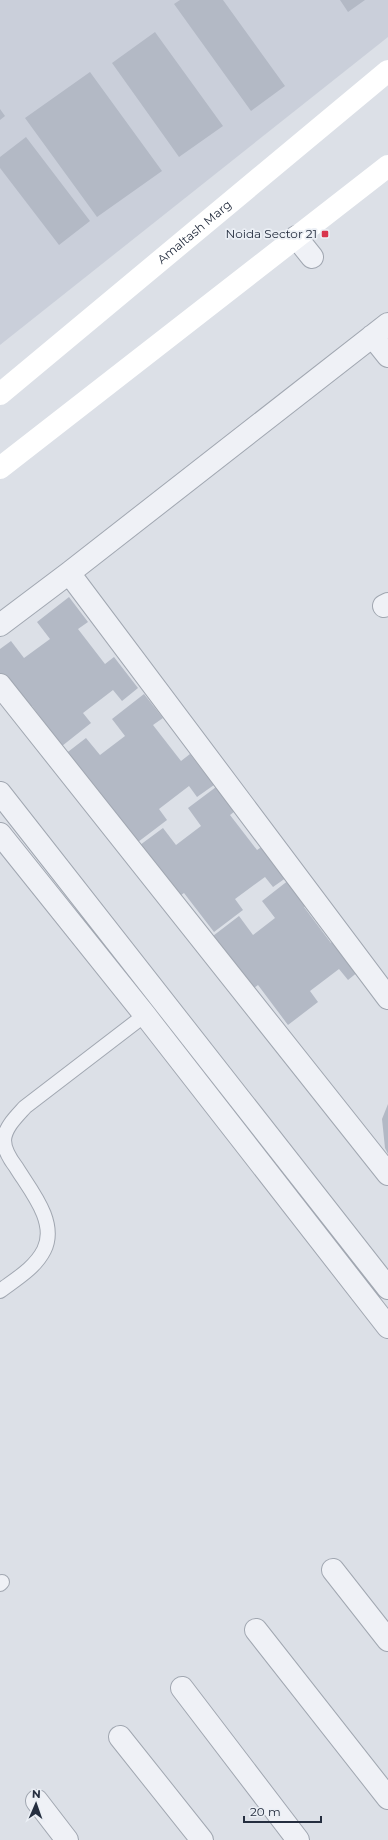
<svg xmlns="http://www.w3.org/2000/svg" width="388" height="1840" font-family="Montserrat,sans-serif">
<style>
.built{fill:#cacfda}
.building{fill:#b3b9c5}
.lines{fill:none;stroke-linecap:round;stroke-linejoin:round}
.service-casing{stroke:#a1a7b1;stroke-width:16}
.minor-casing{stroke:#a1a7b1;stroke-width:24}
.tertiary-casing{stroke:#a1a7b1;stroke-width:24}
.service{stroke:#eff1f6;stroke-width:14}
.minor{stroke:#eff1f6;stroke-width:22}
.tertiary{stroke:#eff1f6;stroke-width:22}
.secondary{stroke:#fff;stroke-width:22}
.poi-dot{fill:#d8354d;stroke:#ebeff5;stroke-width:1.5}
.labels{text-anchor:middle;stroke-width:3.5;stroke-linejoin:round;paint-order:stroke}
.street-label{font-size:12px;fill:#252e3f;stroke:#ebeff5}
.poi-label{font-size:12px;fill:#252e3f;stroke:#ebeff5;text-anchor:end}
</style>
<rect width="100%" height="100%" fill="#dce0e7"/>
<!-- built -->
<path class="built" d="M0,0h388v37l-388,308z"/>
<!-- building -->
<path class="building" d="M180,0h43l62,86 -34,25 -77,-107z
M340,0h25l-17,12z
M155,32l68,94 -44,31 -67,-94z
M90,72l72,99 -65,46 -72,-99z
M0,109l5,7 -5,4z
M26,137l64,84 -31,24 -59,-77v-11z
M69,597l19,25 -10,7 27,35 9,-7 24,31 -16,13 -9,-11 -30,23 8,10 -29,23 -30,-40 -9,6 -23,-31v-32l11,-8 13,17 26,-19 -13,-17z
M144,694l19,24 -10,7 28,36 9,-7 24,31 -17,12 -8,-11 -30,23 8,11 -29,22 -78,-84 26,-20 14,17 25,-19 -13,-17z
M220,784l19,24 -9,7 27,35 9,-6 24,31 -17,12 -8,-10 -30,22 8,11 -29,22 -30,-39 -9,6 -39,-51 27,-20 13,17 25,-19 -13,-18z
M294,876l19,24 -9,7 27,36 9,-7 24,31 -16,13 -9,-11 -29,22 8,11 -30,23 -30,-40 -8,6 -41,-52 30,-23 14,19 22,-17 -13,-17z
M388,1104v50l-3,-6 -3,-29z"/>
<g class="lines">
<defs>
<path id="service" d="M0,1291c16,-12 35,-23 44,-41 14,-28 -14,-60 -28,-83 -6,-8 -12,-17 -12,-27 1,-13 13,-24 21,-33l120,-92
M0,1584l2,-2"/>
<path id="minor" d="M296,237l16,20
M372,336l16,20
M69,573l319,425
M384,606l4,-2
M0,625l69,-52 319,-249
M0,685l388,489
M333,1570l55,70
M256,1630l132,168
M182,1688l116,152
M120,1737l82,103
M37,1801l30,39"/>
<path id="tertiary" d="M0,793l388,495
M0,834l145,181 243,312"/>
</defs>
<!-- service casing -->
<use href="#service" class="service-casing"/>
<!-- minor casing -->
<use href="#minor" class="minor-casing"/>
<!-- tertiary casing -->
<use href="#tertiary" class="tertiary-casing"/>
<!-- service -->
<use href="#service" class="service"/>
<!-- minor -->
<use href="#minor" class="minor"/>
<!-- tertiary -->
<use href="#tertiary" class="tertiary"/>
<!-- secondary -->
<g class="secondary">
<path id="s1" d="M0,394l388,-323"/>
<path d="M0,468l388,-302"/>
</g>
</g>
<!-- markers -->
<rect class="poi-dot" x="321" y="230" width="8" height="8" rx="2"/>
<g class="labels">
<!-- street labels -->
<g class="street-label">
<text dy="4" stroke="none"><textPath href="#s1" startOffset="253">Amaltash Marg</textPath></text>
</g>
<!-- poi labels -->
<g class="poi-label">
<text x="317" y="238">Noida Sector 21</text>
</g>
</g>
<!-- north arrow -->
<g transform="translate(36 1804) rotate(2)" stroke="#ebeff5" stroke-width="3" paint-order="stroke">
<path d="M0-3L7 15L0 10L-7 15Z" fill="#252e3f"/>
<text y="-6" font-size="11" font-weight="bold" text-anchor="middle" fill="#252e3f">N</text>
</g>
<!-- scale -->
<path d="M244 1816v6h77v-6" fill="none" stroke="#252e3f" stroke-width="2"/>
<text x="250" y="1816" font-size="12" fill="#252e3f" stroke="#ebeff5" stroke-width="3" paint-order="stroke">20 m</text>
</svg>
